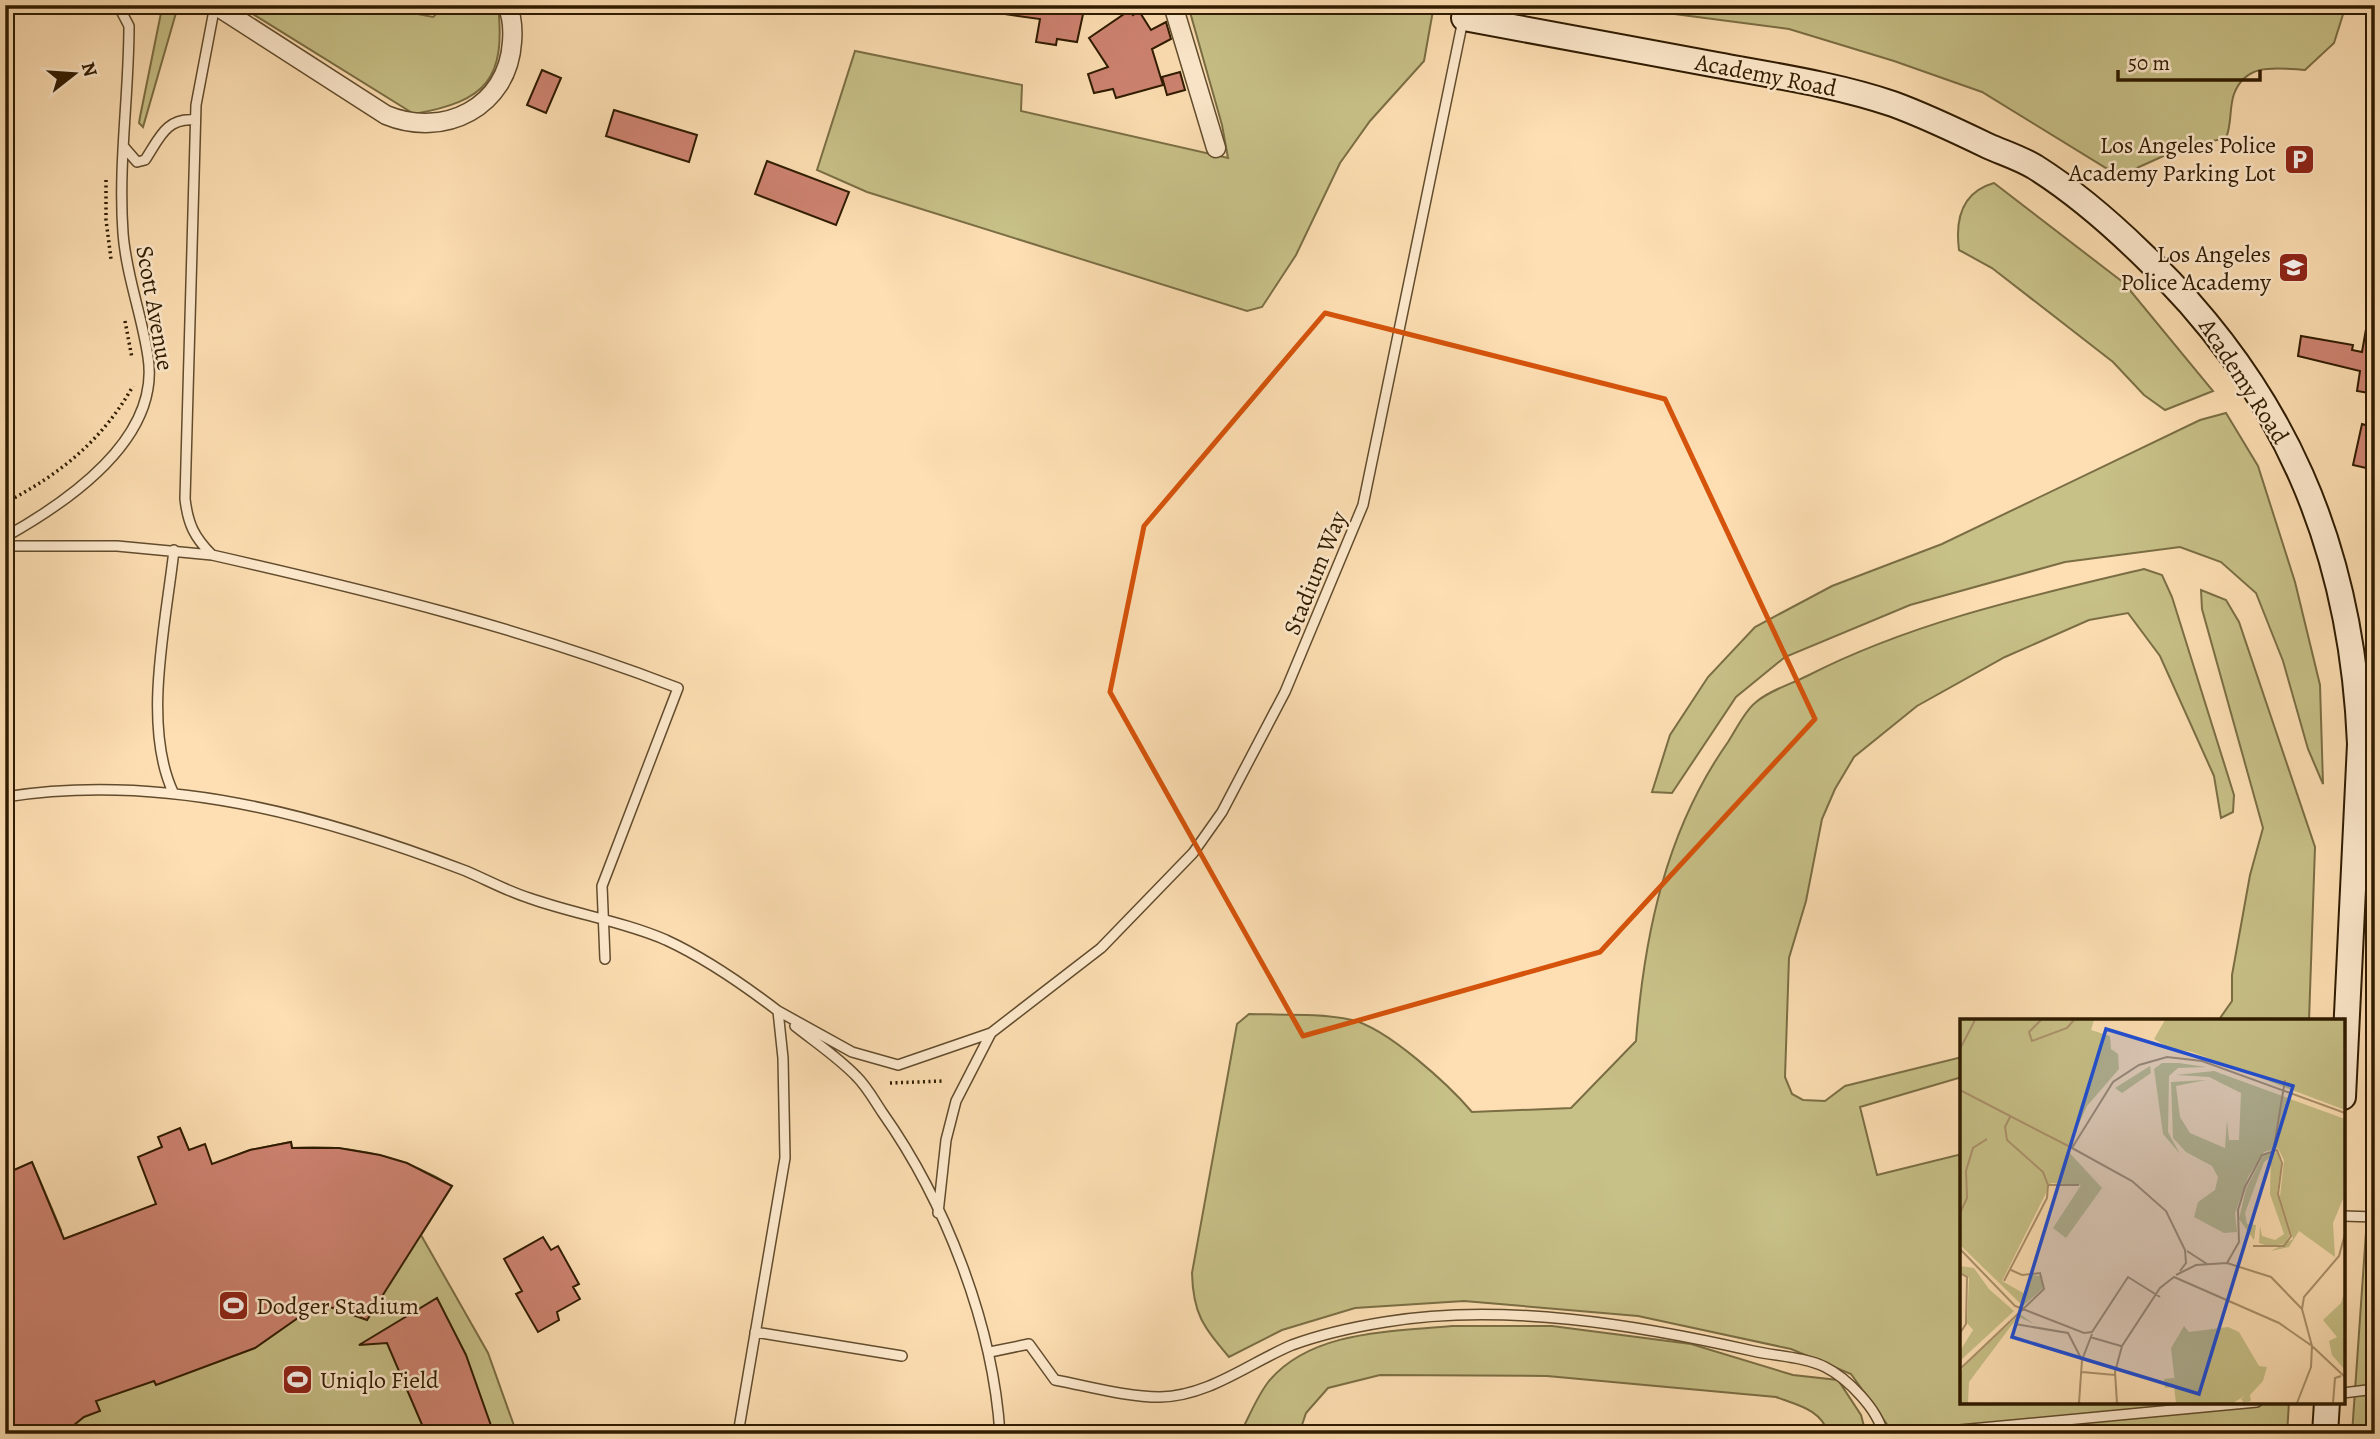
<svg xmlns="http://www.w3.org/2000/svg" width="2380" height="1439" font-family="Alegreya,serif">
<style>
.green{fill:#c7c087;stroke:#7b6e44;stroke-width:2}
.building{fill:#ce8371;stroke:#2f1b00;stroke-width:2}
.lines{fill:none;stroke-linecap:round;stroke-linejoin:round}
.lane-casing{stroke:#624c2d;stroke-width:12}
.street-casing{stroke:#624c2d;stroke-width:21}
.secondary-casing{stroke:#2f1b00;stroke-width:28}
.path{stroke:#2f1b00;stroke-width:3.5;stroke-dasharray:2 3.5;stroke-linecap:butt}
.lane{stroke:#feeace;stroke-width:9}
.street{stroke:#feeace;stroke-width:18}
.secondary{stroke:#feeace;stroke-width:24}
.marked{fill:none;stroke:#d6530b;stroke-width:5;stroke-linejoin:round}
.labels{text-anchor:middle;stroke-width:5;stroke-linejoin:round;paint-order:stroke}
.street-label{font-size:24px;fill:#2f1b00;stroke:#feeace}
.poi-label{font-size:24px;fill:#2f1b00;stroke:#feeace;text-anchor:end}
.inset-road{fill:none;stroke:#ab916b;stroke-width:2}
.view{fill:#1d4ed8;fill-opacity:0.15;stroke:#1d4ed8;stroke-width:3.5}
.inset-edge{fill:none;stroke:#2f1b00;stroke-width:3.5}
</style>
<rect width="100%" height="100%" fill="#fddfb3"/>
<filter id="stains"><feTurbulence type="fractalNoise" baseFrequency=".00286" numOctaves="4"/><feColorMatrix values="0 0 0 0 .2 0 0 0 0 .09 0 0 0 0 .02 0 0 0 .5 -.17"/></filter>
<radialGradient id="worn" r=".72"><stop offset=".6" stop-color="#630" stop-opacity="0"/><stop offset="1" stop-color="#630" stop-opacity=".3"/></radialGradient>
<!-- green -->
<path class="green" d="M157,5l21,1 -35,121 -4,-4 1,-6 22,-109z
M246,5h124l63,12 14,-12h51c8,74 -11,96 -84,109l-166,-103z
M1188,5h246l-10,56 -54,60 -30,42 -44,92 -34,52 -15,4 -380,-119 -50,-22 38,-119 167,34 -1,26 207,47 -6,-33z
M1605,5h741l-12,38 -29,27c-28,-2 -59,-8 -71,24 -5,14 -2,30 -8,44l-47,11 -60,27 -137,-84 -88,-31 -105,-32z
M1994,183l130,100 89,108 -48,19 -21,-15 -31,-33 -121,-94 -33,-18c-4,-31 3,-58 35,-67z
M2226,413l32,53 37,116 25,103 3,99 -15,-35 -25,-88 -27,-68 -35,-31 -41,-15 -115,15 -155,43 -125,52 -49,40 -64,96 -20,-1 18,-57 38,-58 47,-50 77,-41 110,-42 258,-124z
M2144,569l18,6 10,22 62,198 -1,17 -12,6 -7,-42 -54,-120 -32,-43 -39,7 -84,37 -88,49 -63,51 -19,32 -13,30 -16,82 -17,57 -4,119 7,17 11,6 22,1 20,-15 117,-29v20l-102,30 17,68 85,-21v248h327l-2,32h-393l-43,-60 -60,-25 -153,-33 -174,-15 -109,7 -73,22 -53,27c-26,-31 -36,-43 -37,-84l45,-249 12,-10c34,1 71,-1 103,6 35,8 97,65 120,92l99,-4 65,-67c8,-106 30,-211 92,-299 8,-12 16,-30 27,-39 13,-12 36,-19 52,-27 105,-54 223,-80 337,-107z
M2201,590l25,10 13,22 76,225 -6,174h-91l14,-20v-26l18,-100 13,-47 -61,-219z
M2375,1102v332h-23z
M291,1142l1,6c57,-4 111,8 160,38l-31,49 67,118 29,81h-512l5,-262 22,-10 29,68 -12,5 -12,14 198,-74 -6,-17 21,-8z
M1452,1326h100l139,18 102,31 45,5 23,35 5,19h-38c-5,-24 -31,-29 -52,-37l-229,-21 -167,-1 -52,13 -22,25 -7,21h-59c9,-17 17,-38 29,-53 43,-51 122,-49 183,-55z"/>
<!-- building -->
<path class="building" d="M1005,5h80l-8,37 -20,-3 -1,6 -20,-3 4,-23 -36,-5z
M1130,10l3,5 6,-4 12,19 15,-8 5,17 -19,10 11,36 -47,13 -3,-9 -19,4 -6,-19 20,-7 -19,-29z
M542,70l19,8 -15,35 -19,-8z
M1180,72l5,18 -18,5 -5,-18z
M614,110l83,25 -8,27 -83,-26z
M767,161l82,31 -13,33 -81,-31z
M2366,329l9,1v64l-18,-3 3,-20 -62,-15 3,-20 52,9 -1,5 10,2z
M2362,424l13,4v42l-22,-5z
M180,1128l9,22 16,-6 7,20 38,-14 41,-8 1,6h47l41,7 27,8 45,23 -85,134 -37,-13 -15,-1 -60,42 -99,37 -2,-4 -58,20 4,10 -16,6 -21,17h-58v-260l27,-12 32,77 92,-35 -18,-47 24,-10 -4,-10z
M543,1237l8,13 7,-4 21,38 -6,3 7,12 -23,13 2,8 -21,12 -22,-38 6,-3 -18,-32z
M437,1298l29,57 28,79h-68l-39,-91 -28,2z"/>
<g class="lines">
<defs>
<path id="lane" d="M215,5l-19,100 -11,394c3,25 9,38 27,56 159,36 314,74 466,133l-76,198 3,73
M124,147l13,15 8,-2c14,-21 21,-43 50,-40
M5,537c61,-34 156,-98 143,-180 -6,-42 -22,-82 -25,-124 -5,-69 6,-138 6,-207l-11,-21
M5,546h112l95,9
M173,792c-31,-67 -7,-169 1,-242
M5,797c158,-25 314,18 461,74 21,9 41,20 63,27 45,16 93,23 137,42 39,18 78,45 112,71l5,47 2,100 -47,276
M778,1011l74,41 46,13 93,-32 110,-85 92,-95 29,-41 63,-120 78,-187 100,-485
M795,1026c20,16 44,32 62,51 10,10 17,23 25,35 63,89 111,212 118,322
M938,1213l8,-73 10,-39 35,-68
M2343,1216l32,1
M755,1332l147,24
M990,1352l39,-8 26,36c33,6 71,17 105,17 49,-1 89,-34 132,-52 30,-11 62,-18 93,-23 117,-20 253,3 368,29 22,5 52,6 72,16 22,11 53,42 58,67
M2343,1393l32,-4
M1917,1434l340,-32"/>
<path id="street" d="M215,5l171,110c58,24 122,-8 126,-73 1,-12 0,-26 -5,-37
M1173,5l43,143"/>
<path id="secondary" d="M1466,5l-2,13c84,16 169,31 253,47 59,11 120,20 176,39 33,12 64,27 95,42 16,7 32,12 47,21 38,24 73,54 105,85 144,136 212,295 220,492l-17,353
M2325,1434l2,-32"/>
</defs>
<!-- lane casing -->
<use href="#lane" class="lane-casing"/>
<!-- street casing -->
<use href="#street" class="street-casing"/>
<!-- secondary casing -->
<use href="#secondary" class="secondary-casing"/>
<!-- path -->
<path class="path" d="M1550,14l1,-9
M106,180v40l5,39
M125,321l7,37
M5,503c55,-29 97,-62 128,-117
M890,1083l54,-2"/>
<!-- lane -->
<use href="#lane" class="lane"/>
<!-- street -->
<use href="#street" class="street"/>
<!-- secondary -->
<use href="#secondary" class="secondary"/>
</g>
<!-- marked area -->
<path class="marked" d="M1325,313l340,86 150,320 -215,233 -297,84 -193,-344 34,-166z"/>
<!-- icons -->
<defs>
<symbol id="parking-square" viewBox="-11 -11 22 22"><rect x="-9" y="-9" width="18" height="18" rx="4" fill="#8f2418" stroke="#feeace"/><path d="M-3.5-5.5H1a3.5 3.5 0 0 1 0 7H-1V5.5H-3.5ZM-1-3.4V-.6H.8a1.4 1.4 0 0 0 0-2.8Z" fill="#fff"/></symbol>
<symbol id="school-square" viewBox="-11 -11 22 22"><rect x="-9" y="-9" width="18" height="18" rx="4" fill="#8f2418" stroke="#feeace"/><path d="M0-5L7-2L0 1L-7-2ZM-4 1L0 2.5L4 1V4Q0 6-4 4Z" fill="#fff"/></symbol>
<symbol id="stadium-square" viewBox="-11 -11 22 22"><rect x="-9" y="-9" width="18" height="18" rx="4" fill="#8f2418" stroke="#feeace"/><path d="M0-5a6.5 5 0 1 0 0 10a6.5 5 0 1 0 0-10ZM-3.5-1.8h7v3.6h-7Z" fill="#fff"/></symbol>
</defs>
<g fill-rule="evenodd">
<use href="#parking-square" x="2282" y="142" width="35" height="35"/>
<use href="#school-square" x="2276" y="250" width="35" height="35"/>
<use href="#stadium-square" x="216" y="1288" width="35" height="35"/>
<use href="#stadium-square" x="280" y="1362" width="35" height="35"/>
</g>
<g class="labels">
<!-- street labels -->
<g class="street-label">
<text transform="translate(1766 75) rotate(11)" y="8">Academy Road</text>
<text transform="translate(155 308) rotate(80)" y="8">Scott Avenue</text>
<text transform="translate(2244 381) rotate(57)" y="8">Academy Road</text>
<text transform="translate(1315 573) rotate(-68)" y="8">Stadium Way</text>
</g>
<!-- poi labels -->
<g class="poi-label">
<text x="2276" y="153">Los Angeles Police<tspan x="2276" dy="28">Academy Parking Lot</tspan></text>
<text x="2271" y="262">Los Angeles<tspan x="2271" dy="28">Police Academy</tspan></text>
<text x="256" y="1314" text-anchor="start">Dodger Stadium</text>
<text x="320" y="1388" text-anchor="start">Uniqlo Field</text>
</g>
</g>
<!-- overview -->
<g transform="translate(1960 1019)">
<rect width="385" height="385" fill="#fddfb3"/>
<path d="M0,1h134l-3,10 19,6 1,13 7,5 1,15 -32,37 -20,44 35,38 -36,50 -13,-10 28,-43 -30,-2 -49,98 23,13 6,-12 -2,-7 11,1 3,12 -20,18 -63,-61zM205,1h180v90l-153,-58 -23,-4 -15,-9zM219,44l27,4 -28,1 -9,8 -1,56 12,22 -17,-20 -9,-65 8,-6zM190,47l1,7 -29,20 -7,-5zM254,52l131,48 -2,80 -10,24 2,34 -36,-26 -10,16 -18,4 22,-12 -13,-42 4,-37 -6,-12 -14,4 -16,25 -13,36 2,19 -13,1 -30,-16 4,-15 17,-12 3,-13 -6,-11 -26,-14 -13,-14 -2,-56 35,-2 -30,6 4,31 10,16 35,15 2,-28 2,20h10l2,-47 -32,-16 -33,-2zM318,133l3,12 -4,29 13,41 -5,10 -17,2 -9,-3 1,-17 2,10 13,4 9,-6 -14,-40 1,-37 -7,5 -19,51 2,11 9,1 -2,15 -15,-21 7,-30 18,-35zM0,247l14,2 15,21 25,22 -54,50v-10l13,-21 -6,-7 2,-45 -9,-6zM385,271v80l-13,-15 -3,-14 8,-4 -14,-17 18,-17zM60,295l14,10 -15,-7 -8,9 -42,56 -1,21h-8v-29l5,-10zM224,307l5,6 39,-5 11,5 20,34 8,1 -4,14 -13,14 1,6 -7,2 -3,-4 5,-4 -13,8h-57l-2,-16 -9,1 -1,-9 10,-1 1,5 -4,-35z" fill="#c7c087"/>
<path class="inset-road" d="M81,1l-12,12 3,9 35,-13 7,-8M0,30l15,-29M0,71l112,58 41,-66 26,-17 28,-8 35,4 143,52M314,128l11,-67M112,129l60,33 34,30 19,39 1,13 -6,8M88,166h31M0,194l7,-15 -1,-27 7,-23 14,-9M0,230l55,57 69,27 8,-1 36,-55 32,20M227,232l20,13M267,244l12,-21 -1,-32 7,-23 17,-32 15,-5 5,13 -4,31 13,42 -7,10h-31M0,254l7,4 -1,47 -6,9M216,256l20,-10 31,-2 44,14 31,32 10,37 33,31M44,262l43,-83 1,-13 -5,-13 -36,-32 -2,-13 5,-10M342,290l2,-12 35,-41 6,-22M55,305l53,9 14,27M130,318l31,9M0,350l84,-80 -4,-16 -18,2 -11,-5M122,353l33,3M119,384l3,-43 10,-26M157,384l-2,-31 7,-26 38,-58 14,-11 105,46 33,23 -1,21 -14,36M373,384l2,-25 6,-2"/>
<path class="view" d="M146,10l187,57 -94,308 -187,-57z"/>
<rect width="385" height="385" class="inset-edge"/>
</g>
<!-- margin -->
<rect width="2380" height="1439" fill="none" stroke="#fddfb3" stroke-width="28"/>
<rect x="7" y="7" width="2366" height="1425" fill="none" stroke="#2f1b00" stroke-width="3.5"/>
<rect x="14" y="14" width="2352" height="1411" fill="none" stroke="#2f1b00" stroke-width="2"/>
<!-- north arrow -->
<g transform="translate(74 74) rotate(73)" stroke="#feeace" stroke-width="5" paint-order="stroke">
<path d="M0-5L12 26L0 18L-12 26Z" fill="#2f1b00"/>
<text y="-10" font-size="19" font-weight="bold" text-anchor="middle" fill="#2f1b00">N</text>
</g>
<!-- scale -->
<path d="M2118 70v10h142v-10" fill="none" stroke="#2f1b00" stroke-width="3.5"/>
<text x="2128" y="70" font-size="21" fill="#2f1b00" stroke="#feeace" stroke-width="5" paint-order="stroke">50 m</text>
<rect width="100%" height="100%" filter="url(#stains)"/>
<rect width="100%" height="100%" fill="url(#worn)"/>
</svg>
